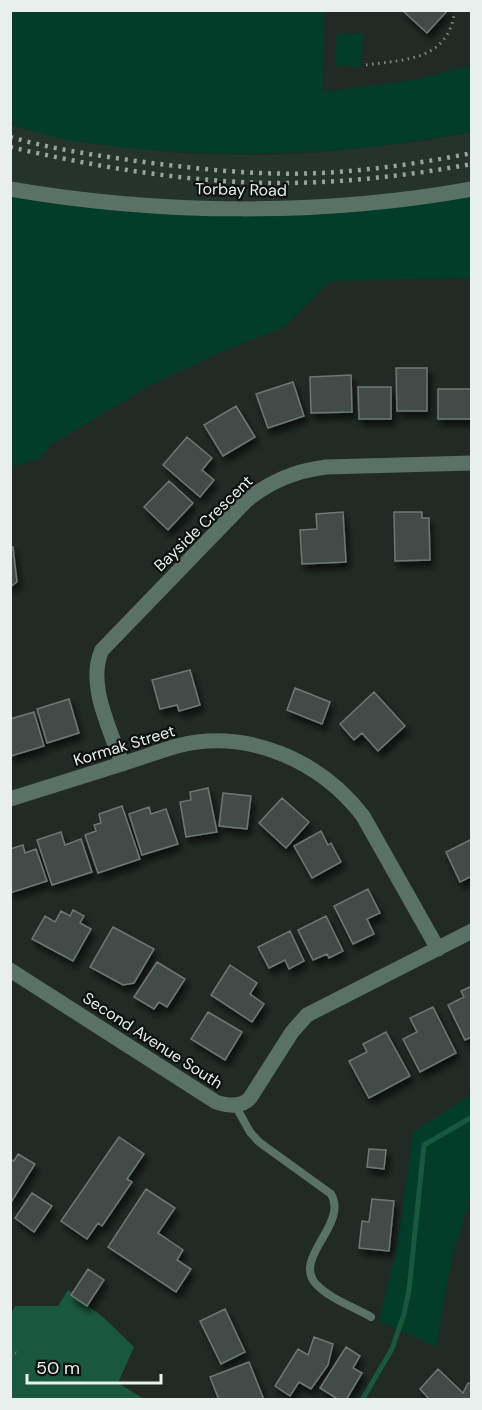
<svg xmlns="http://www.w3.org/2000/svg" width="482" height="1410" font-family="'DM Sans',sans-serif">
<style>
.built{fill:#24342c}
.green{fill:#023d29}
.water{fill:#1a573f}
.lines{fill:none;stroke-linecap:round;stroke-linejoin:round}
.stream{stroke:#1a573f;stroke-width:5}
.building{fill:#424c47;stroke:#6e7873;stroke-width:1.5;filter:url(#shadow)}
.path{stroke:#808884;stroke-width:3;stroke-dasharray:1.5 4.5;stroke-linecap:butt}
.lane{stroke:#5a7266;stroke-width:8}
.street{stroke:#5a7266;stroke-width:15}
.rail{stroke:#9ba29e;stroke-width:4.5;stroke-dasharray:3 6;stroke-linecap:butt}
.labels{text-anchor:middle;stroke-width:4.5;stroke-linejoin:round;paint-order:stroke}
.street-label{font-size:16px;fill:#e9efec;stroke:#0d110f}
</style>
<defs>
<filter id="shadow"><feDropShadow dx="3.5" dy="6" stdDeviation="3" flood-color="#0009"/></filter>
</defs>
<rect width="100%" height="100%" fill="#212a25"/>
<!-- built -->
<path class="built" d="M10,125l69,17 99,11 81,2 54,-2 111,-12 47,-9v55l-35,7 -214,12 -211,-18z"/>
<!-- green -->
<path class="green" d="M10,11h314l-1,81 91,-12 57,-14v66c-129,24 -259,29 -390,10 -23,-3 -47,-11 -70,-17z
M337,33l26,1 -2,33 -26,-2z
M471,187v91l-140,3 -47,46 -63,25 -74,35 -95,57 -12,14 -29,10 -1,-280 38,6 262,12z
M471,1095v98l-20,70 -15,84 -57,-26 18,-74 16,-115z"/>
<!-- water -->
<path class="water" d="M68,1290l36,28 30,29 -16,36 26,16h-133l-1,-83 5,-10h43z"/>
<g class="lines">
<!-- stream -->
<path class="stream" d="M362,1400l30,-51 12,-35 5,-24 15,-145 48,-28"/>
</g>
<!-- building -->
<path class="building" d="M402,10h46l-21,23z
M396,368h31v43h-30z
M351,375l1,37 -41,1 -1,-36z
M293,382l11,34 -36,12 -12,-34z
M358,387h33v32h-32z
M438,389h34v30h-34z
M236,406l19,31 -32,19 -19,-31z
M187,437l25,21 -10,12 12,10 -14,17 -37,-32z
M169,481l24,22 -25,27 -24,-23z
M343,512l3,50 -44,2 -2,-34 17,-1 -1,-15z
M394,512h28v6h7l1,42 -35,1z
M10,547h3l4,35 -7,5z
M190,670l10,35 -21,6 -2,-6 -17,4 -8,-29z
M295,688l35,14 -8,22 -35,-14z
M374,692l31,34 -27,25 -16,-18 -8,7 -14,-16z
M69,699l10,34 -32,10 -10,-34z
M34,712l10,34 -33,10 -1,-37z
M208,788l9,44 -31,5 -6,-35 11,-2 -1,-8z
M223,793l28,3 -4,33 -28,-3z
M282,798l27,24 -23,26 -27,-25z
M122,806l18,53 -42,14 -13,-38 11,-4 -2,-6 7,-2 -2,-9z
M149,807l2,7 15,-5 12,35 -36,11 -13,-41z
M321,831l7,14 3,-2 10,19 -29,16 -18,-32z
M61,832l4,13 16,-6 11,33 -40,13 -15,-45z
M472,839v37l-12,6 -14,-30z
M23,845l2,8 11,-4 11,32 -37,12v-44z
M368,889l12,24 -13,6 7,15 -21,10 -19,-38z
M73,910l11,6 -4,7 11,6 -18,32 -41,-22 13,-23 10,6 6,-11 9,5z
M326,916l17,35 -14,7 -2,-4 -14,6 -15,-30z
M113,927l41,22 -20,34 -11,2 -33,-18z
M290,931l14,30 -15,8 -4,-9 -16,8 -11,-21z
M157,962l28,17 -18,28 -8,-5 -5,7 -20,-12z
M230,965l27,18 -7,11 14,10 -12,18 -41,-27z
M472,986v51l-7,3 -17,-35 16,-8 -3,-6z
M433,1007l23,46 -36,19 -17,-33 14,-7 -7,-14z
M208,1012l34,20 -17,28 -34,-21z
M386,1032l24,44 -41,22 -20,-37 18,-9 -4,-8z
M119,1137l25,17 -17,25 5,3 -30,44 -4,-3 -11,16 -26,-18z
M369,1149l17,1 -2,19 -17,-2z
M18,1154l17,10 -25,40v-45l4,2z
M146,1189l29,19 -17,25 25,17 -6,10 14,9 -15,23 -68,-45z
M32,1193l20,13 -18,26 -19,-14z
M372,1199l22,2 -5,50 -30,-3 3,-27 7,1z
M88,1269l16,11 -17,26 -16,-11z
M225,1309l20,43 -24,12 -21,-43z
M314,1337l19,7 -5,21 -17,24 -12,-7 -9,14 -15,-10 23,-37 10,6z
M346,1347l14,9 -7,12 9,5 -16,27h-7l-19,-12z
M249,1362l15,38h-45l-9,-23z
M438,1369l25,24 5,-10 4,1v16h-42l-10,-11z"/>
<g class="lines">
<!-- path -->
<path class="path" d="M366,65c41,-6 82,-4 89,-55
M10,1350l6,3"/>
<!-- lane -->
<path class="lane" d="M235,1105l15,27 9,10 72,52c18,30 -39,64 -15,90 14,15 38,23 55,33"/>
<!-- street -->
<path class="street" d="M10,189c150,26 313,27 462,0
M122,764c-11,-34 -36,-80 -20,-114l145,-150c24,-19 48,-29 79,-33l146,-4
M10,799c35,-11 70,-22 105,-33 21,-6 41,-14 62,-20 70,-18 143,14 186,70l75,133
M10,970l206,132c12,4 25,6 34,-4l42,-66 15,-17 165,-84"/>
<!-- rail -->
<path class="rail" d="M10,137c42,12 84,18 126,24 61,8 125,15 186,12 50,-3 101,-10 150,-20
M10,147c91,21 187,37 280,36 61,-1 122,-8 182,-19"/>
</g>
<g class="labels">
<!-- street labels -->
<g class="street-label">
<text transform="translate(241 189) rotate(1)" y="6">Torbay Road</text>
<text transform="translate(203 523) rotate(-44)" y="6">Bayside Crescent</text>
<text transform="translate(124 745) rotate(-17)" y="6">Kormak Street</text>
<text transform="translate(153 1040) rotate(33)" y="6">Second Avenue South</text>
</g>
</g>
<!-- border -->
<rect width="482" height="1410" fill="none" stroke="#e9efec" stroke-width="24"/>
<!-- scale -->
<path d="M27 1374v9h134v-9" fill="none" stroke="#e9efec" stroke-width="3"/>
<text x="36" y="1374" font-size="18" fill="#e9efec" stroke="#0d110f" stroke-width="4.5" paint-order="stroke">50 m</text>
</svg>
